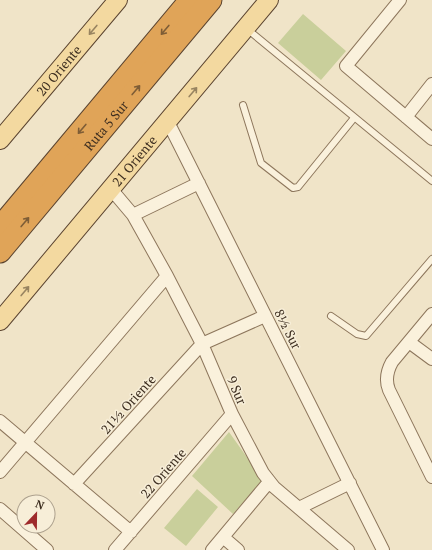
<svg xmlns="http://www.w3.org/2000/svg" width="432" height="550" font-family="'PT Serif',serif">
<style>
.green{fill:#c9cf9b}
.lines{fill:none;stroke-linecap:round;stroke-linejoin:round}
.service-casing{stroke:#8d765c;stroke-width:8}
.minor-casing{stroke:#8d765c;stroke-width:14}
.primary-casing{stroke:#5b4430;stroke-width:20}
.motorway-casing{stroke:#5b4430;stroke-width:23}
.service{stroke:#faf1dc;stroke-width:6}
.minor{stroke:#faf1dc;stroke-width:12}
.primary{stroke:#f3d9a0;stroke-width:18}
.motorway{stroke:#e0a458;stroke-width:21}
.oneway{stroke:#988460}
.oneway2{stroke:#7e5d36}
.labels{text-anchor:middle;stroke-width:3;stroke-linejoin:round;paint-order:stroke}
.street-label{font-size:13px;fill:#3d2e20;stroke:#f7eed8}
</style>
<rect width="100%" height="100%" fill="#f0e4c8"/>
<!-- green -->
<path class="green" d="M303,14l43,37 -25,29 -43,-37z
M229,432l34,48 -30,34 -41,-38z
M197,489l21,18 -32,39 -22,-18z"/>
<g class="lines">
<defs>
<path id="service" d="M247,29l185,152
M243,105l18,58 32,25 5,-1 56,-69
M331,316l26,18 9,2 66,-77"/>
<path id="minor" d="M400,0l-54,66 86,73
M406,117l26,-33
M168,122l215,428
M111,189l22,26 34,61 35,68 30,70 31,59 11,14 74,63
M133,215l66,-32
M432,314l-40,48c-5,9 -7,18 -3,28l43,87
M409,342l23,17
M0,421l131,111
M0,472l167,-196
M74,484l128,-140 63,-28
M299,508l51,-25
M0,509l47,41
M223,537l15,13
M115,550l117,-136
M212,550l57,-68"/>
<g id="primary">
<path id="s1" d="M0,140l118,-140"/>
<path id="s2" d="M0,321l269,-321"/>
</g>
<g id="motorway">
<path d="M0,227l190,-227"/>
<path id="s3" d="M0,252l211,-252"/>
</g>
</defs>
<!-- service casing -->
<use href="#service" class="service-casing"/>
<!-- minor casing -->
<use href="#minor" class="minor-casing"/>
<!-- primary casing -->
<use href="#primary" class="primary-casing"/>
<!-- motorway casing -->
<use href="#motorway" class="motorway-casing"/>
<!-- service -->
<use href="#service" class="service"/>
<!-- minor -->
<use href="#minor" class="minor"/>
<!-- primary -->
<use href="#primary" class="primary"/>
<!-- motorway -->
<use href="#motorway" class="motorway"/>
</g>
<!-- one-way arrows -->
<defs><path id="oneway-shaft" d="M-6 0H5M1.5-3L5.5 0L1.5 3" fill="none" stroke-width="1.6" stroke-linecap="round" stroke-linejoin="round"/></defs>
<g class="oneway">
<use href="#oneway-shaft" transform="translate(93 30) rotate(130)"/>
<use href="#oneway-shaft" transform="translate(193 92) rotate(-50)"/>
<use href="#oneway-shaft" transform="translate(25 291) rotate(-50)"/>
</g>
<g class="oneway2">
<use href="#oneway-shaft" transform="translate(165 30) rotate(130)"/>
<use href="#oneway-shaft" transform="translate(136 90) rotate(-50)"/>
<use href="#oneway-shaft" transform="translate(82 129) rotate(130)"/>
<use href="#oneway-shaft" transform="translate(25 222) rotate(-50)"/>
</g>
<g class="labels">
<!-- street labels -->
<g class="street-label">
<text dy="5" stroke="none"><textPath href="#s1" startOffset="91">20 Oriente</textPath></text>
<text dy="5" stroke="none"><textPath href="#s3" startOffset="165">Ruta 5 Sur</textPath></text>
<text dy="5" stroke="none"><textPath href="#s2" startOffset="209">21 Oriente</textPath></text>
<text transform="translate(288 329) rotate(63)" y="5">8½ Sur</text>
<text transform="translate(237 390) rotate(67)" y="5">9 Sur</text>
<text transform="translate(128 404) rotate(-48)" y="5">21½ Oriente</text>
<text transform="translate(163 473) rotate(-49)" y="5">22 Oriente</text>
</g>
</g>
<!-- north arrow -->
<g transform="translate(36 514) rotate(22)"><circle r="19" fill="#f7eed8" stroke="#ada18e"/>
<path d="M0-3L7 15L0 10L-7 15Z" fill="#9e2a2b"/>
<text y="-6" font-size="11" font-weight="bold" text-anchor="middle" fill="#3d2e20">N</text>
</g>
</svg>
